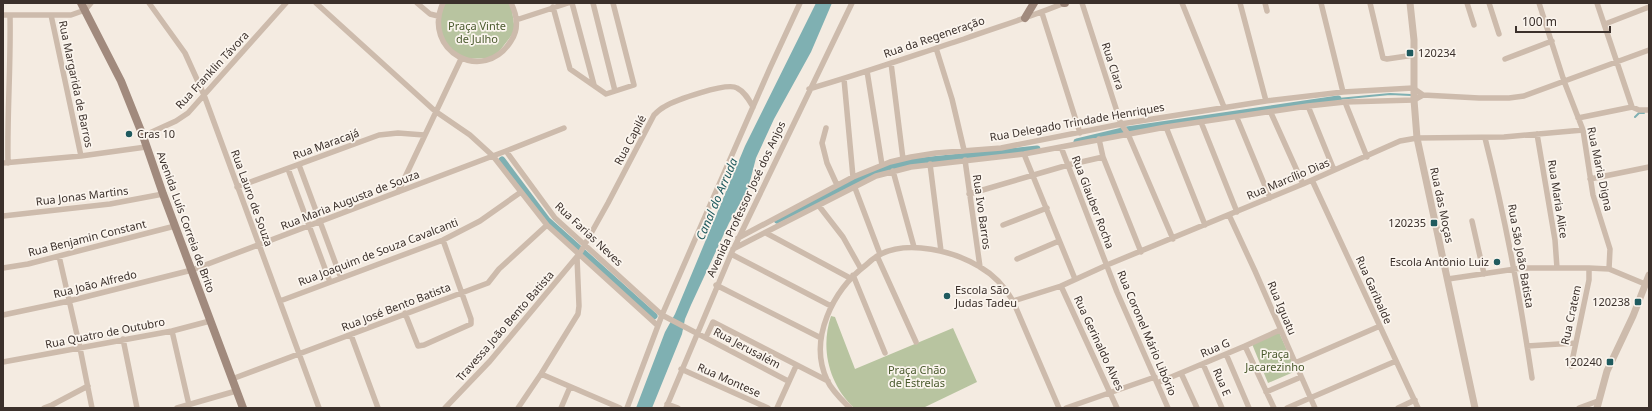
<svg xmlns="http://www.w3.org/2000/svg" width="1652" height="411" font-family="'Noto Sans',sans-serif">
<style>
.green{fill:#b8c4a0}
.water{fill:#7fb0b2}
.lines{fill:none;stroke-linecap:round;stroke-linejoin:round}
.stream{stroke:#7fb0b2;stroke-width:2}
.canal{stroke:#7fb0b2;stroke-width:7}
.minor{stroke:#cdbbac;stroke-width:5.5}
.tertiary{stroke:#cdbbac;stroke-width:7}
.secondary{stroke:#a18a7d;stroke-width:8}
.poi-dot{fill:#1f5a5e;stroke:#fbf5ee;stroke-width:1.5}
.labels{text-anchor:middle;stroke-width:3.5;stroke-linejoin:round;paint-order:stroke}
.park-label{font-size:11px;fill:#4a5a2e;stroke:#fbf5ee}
.street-label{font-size:11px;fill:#3b302b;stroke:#fbf5ee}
.poi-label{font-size:11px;fill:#3b302b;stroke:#fbf5ee;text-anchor:end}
.water-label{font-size:12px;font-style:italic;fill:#1f5a5e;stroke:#fbf5ee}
</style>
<rect width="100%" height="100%" fill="#f4ebe1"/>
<!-- green -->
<path class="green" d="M443,3h68l4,28 -21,27 -33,1 -19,-18 -4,-25z
M831,316l4,1 20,52 98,-41 24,54 -54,26h-69c-25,-24 -34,-59 -23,-92z
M1279,332l17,39 -28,12 -16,-39z"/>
<!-- water -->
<path class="water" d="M816,3h16l-21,49 -37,67 -18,39 -8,31 -19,34 -38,82 -6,14 -3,15 -30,74h-16l29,-76 10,-18 70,-168z"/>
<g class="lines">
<!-- stream -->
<path class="stream" d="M1338,99l52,-5 21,1
M1635,117l4,-4h5"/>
<!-- canal -->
<path class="canal" d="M1077,142l50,-12 211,-31
M502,160l45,60 107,96
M777,220l78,-39 31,-13 26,-6 125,-13"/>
<!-- minor -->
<path class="minor" d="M149,3l36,50 19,42 115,313
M316,3l119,108 35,24 23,21 54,69 110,100
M417,3l13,11 8,2
M443,3c-22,48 41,82 68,38 8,-12 6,-26 0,-38
M572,3l22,82
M593,3l22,88
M1082,3l39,121 7,10 45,105
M1182,3l42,104
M1240,3l26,98
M1265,3l2,8
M1321,3l22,89
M1370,3l13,55 4,1 27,-4
M1467,3l7,22
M1489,3l10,31
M1539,3l25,78 19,49 10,65 17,54 -1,20
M1597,3l35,104
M553,7l17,62 36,25 28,-9 -21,-82
M1042,13l38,120
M3,15h68l14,-5 6,-7
M51,15l30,141
M516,20l52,-17
M1605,24l44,-17
M936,48l16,51 12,51
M1505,59l47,-18
M891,63l12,96
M867,71l15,94
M844,79l9,98
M809,89c52,-15 103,-33 155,-50 33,-12 67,-22 100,-36
M1345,102l22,55
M1308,106l26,64
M1632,107l7,3h10
M1271,113l32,71
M1237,118l33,80
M1578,118l54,-11
M1201,122l36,90
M1166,127l39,98
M826,128l-4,15 5,20 10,22
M1537,134l18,106 2,28
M143,136l33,-15 12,-8 98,-110
M1485,138c20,79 35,159 47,240
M1099,139l4,18 38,95
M1061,147l56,145 51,116
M506,151l58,-23
M1024,154l51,125
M965,160l15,107
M3,163l78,-7 65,-9
M8,163c-1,-49 3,-98 2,-147
M930,164l11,87
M299,165l42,113
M288,169l42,113
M893,171l21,76
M1590,179l59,-12
M1312,180l106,228
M237,187l142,-52 19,-2 26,2
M855,188l25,66
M398,192l63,-133
M969,194l99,-29 35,-8
M819,206l24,31 18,32
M1229,215l26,56 60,137
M3,216l107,-12 53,-10
M1472,221l12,53
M1003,225l44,-17
M766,233l84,45
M738,238l115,-61 37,-15 21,-5 25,-4 65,-5 120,-24 145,-23 77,-9 70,-4 10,7 56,3h30l15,-2 125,-46
M733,249l143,-73 35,-9 113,-13 142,-27 142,-21 37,-4 69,-2 9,-5
M731,254l100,52
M59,256l21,92 12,60
M877,256l39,86
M1017,259l42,-18
M3,268l25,-4 147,-38
M853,275l32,78
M1448,279l74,-11h67l20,1 36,15
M716,285l105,53
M1061,286l56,122
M280,301l163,-61 37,-19 41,-29
M1013,301l48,-15 46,-21 196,-81 97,-43 17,-3 87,-1 79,-7
M405,313l13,33 6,-1 47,-21v-5l-28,-79
M3,315l66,-14 123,-31 314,-119 49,67 107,97 126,66
M172,331l17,74
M351,335l27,73
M706,337l7,-15 115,59
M123,339l14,69
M1245,346l29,62
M1527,346l48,-3
M1226,354l23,54
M3,362l169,-31 38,-10
M1295,363l85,-37
M1203,364l19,44
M1571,366l18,-86v-12
M681,369l87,39
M1181,373l16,35
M541,374l79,34
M232,379l256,-96 11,-14 48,-44
M1157,383l88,-37 35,-16
M1266,392l35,-15
M667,404l11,4
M44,408l8,-3 36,-19
M177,408l59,-17
M445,408l45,-47 90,-108 28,-50 46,-88c3,-3 6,-6 10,-8 11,-7 63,-25 73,-19 8,4 12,12 16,19
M518,408l23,-34 37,-60 1,-8 -2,-49
M561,408l9,-21
M627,408l35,-93 108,-247 30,-65
M666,408l65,-154 121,-251
M777,408l19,-42
M850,408c-8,-8 -18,-17 -23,-28 -19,-41 6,-90 39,-115 4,-4 9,-8 15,-11 28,-14 73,-3 99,13 14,8 25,20 33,34l46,107
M1066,408l89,-31
M1287,408l109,-47
M1398,408l17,-8
M1579,408l19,-7"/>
<!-- tertiary -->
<path class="tertiary" d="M1410,3l4,37v60l3,38 58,270
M1597,408l10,-37 26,-55 16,-41"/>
<!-- secondary -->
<path class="secondary" d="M81,3l40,78 22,55 20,58 80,214
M1064,3h1
M1025,18l9,-15"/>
</g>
<!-- markers -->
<g class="poi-dot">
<rect x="1406" y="49" width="8" height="8" rx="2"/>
<circle cx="129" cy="134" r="4"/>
<rect x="1430" y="219" width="8" height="8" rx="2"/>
<circle cx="1497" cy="262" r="4"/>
<circle cx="947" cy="296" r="4"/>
<rect x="1634" y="298" width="8" height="8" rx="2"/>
<rect x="1606" y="358" width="8" height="8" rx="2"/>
</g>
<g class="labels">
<!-- park labels -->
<g class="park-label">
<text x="477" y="30">Praça Vinte<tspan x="477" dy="13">de Julho</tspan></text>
<text x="1275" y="358">Praça<tspan x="1275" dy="13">Jacarezinho</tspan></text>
<text x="917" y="374">Praça Chão<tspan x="917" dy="13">de Estrelas</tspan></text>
</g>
<!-- street labels -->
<g class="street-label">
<text transform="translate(934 37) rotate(-19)" y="4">Rua da Regeneração</text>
<text transform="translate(1113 66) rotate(72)" y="4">Rua Clara</text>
<text transform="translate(212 70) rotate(-47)" y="4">Rua Franklin Távora</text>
<text transform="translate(76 84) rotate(78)" y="4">Rua Margarida de Barros</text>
<text transform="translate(1077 122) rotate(-10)" y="4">Rua Delegado Trindade Henriques</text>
<text transform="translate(630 140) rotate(-62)" y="4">Rua Capilé</text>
<text transform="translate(326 144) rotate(-20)" y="4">Rua Maracajá</text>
<text transform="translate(1600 169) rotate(78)" y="4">Rua Maria Digna</text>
<text transform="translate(1288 179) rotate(-23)" y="4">Rua Marcílio Dias</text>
<text transform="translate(82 196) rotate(-7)" y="4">Rua Jonas Martins</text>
<text transform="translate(252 198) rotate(70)" y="4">Rua Lauro de Souza</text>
<text transform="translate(746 199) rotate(-65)" y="4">Avenida Professor José dos Anjos</text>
<text transform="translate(1558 199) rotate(81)" y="4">Rua Maria Alice</text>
<text transform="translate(350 200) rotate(-21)" y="4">Rua Maria Augusta de Souza</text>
<text transform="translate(1093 202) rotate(69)" y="4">Rua Glauber Rocha</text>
<text transform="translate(1442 205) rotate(78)" y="4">Rua das Moças</text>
<text transform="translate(982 212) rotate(82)" y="4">Rua Ivo Barros</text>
<text transform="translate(186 222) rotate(70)" y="4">Avenida Luís Correia de Brito</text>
<text transform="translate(589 234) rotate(43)" y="4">Rua Farias Neves</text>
<text transform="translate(87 238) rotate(-14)" y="4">Rua Benjamin Constant</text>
<text transform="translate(378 252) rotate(-21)" y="4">Rua Joaquim de Souza Cavalcanti</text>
<text transform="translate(1521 256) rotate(80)" y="4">Rua São João Batista</text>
<text transform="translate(95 284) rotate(-14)" y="4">Rua João Alfredo</text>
<text transform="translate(1374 290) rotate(66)" y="4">Rua Garibalde</text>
<text transform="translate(396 307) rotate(-21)" y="4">Rua José Bento Batista</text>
<text transform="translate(1282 308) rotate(67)" y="4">Rua Iguatu</text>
<text transform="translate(1571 315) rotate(-78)" y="4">Rua Cratem</text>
<text transform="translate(505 326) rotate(-49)" y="4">Travessa João Bento Batista</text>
<text transform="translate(105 333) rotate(-11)" y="4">Rua Quatro de Outubro</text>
<text transform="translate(1147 333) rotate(67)" y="4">Rua Coronel Mário Libório</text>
<text transform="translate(1099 343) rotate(65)" y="4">Rua Gerinaldo Alves</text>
<text transform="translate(747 348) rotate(28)" y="4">Rua Jerusalém</text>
<text transform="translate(1215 348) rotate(-23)" y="4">Rua G</text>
<text transform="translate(729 380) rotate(24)" y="4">Rua Montese</text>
<text transform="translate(1222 382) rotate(67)" y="4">Rua E</text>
</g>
<!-- poi labels -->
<g class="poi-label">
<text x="1418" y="57" text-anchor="start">120234</text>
<text x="137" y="138" text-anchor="start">Cras 10</text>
<text x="1426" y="227">120235</text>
<text x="1489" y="266">Escola Antônio Luiz</text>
<text x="955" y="294" text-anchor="start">Escola São<tspan x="955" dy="13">Judas Tadeu</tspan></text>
<text x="1630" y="306">120238</text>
<text x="1602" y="366">120240</text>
</g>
<!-- water labels -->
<g class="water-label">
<text transform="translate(717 199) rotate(-67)" y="4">Canal do Arruda</text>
</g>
</g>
<!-- border -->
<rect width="1652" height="411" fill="none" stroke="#3b302b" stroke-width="8"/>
<!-- scale -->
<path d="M1516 26v6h94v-6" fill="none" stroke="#3b302b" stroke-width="2"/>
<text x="1522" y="26" font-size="12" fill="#3b302b" stroke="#fbf5ee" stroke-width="3" paint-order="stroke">100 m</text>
</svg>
